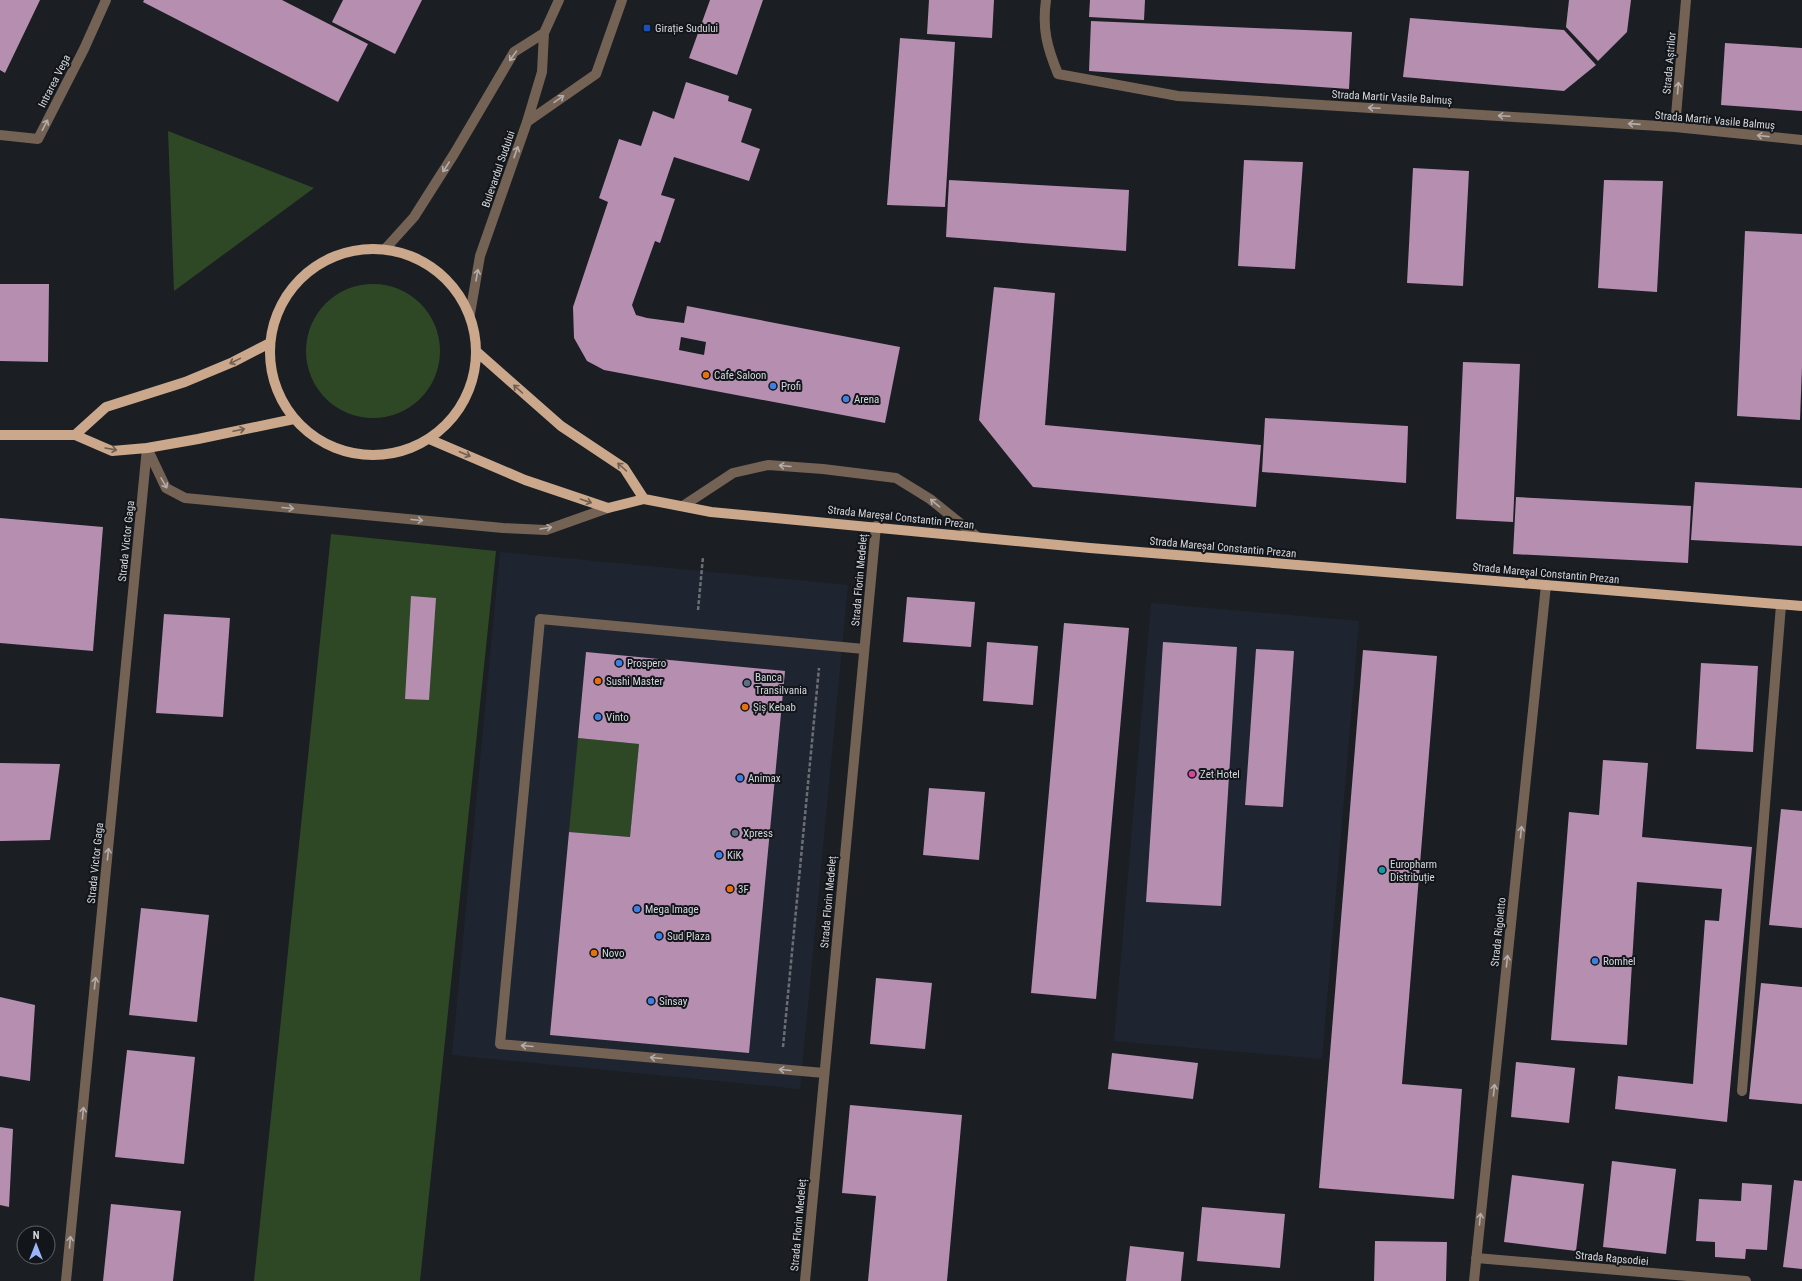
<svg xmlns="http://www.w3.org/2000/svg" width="1802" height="1281" font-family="'Roboto Condensed',sans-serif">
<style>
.built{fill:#1f2530}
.green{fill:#2e4826}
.building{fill:#b58eb0;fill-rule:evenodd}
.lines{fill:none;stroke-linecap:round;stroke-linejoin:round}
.path{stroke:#6c6e73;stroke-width:2.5;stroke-dasharray:4 2;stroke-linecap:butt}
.minor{stroke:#746255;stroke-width:10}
.major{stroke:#cba88c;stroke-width:10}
.oneway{stroke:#b3aeac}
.oneway2{stroke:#6e5e53}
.transit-dot{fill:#1a4fb4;stroke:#12151a;stroke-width:1.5}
.food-dot{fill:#e8710a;stroke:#12151a;stroke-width:1.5}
.shop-dot{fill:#3f7fe0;stroke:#12151a;stroke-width:1.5}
.service-dot{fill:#5c6f8a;stroke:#12151a;stroke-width:1.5}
.hotel-dot{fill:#d1479c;stroke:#12151a;stroke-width:1.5}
.culture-dot{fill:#0f9aa8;stroke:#12151a;stroke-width:1.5}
.labels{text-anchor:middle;stroke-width:4;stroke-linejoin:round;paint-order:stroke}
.poi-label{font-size:11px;fill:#d5d7db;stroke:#12151a;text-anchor:start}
.street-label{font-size:11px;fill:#d5d7db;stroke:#12151a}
</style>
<rect width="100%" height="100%" fill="#1b1e23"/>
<!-- built -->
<path class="built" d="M500,552l348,33 -48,504 -348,-34z
M1151,603l208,18 -37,438 -208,-18z"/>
<!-- green -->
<path class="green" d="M168,131l146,57 -140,103z
M306 351a67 67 0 1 1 134 0a67 67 0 1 1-134 0Z
M331,534l165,17 -76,730h-166z
M578,738l61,6 -9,93 -61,-5z"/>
<!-- building -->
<path class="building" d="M0,0h40l-35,73 -5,-3z
M144,0h138l86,44 -30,58 -195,-100z
M343,0h79l-27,54 -63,-32z
M710,0h53l-26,75 -48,-17z
M929,0h65l-2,38 -65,-4z
M1090,0h55l-1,20 -55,-3z
M1569,0h62l-4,32 -29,29 -32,-34z
M1410,18l154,12 32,35 -32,26 -161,-14z
M1091,21l261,11 -3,57 -260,-18z
M900,38l55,4 -10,165 -58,-2z
M1725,43l77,5v63l-81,-6z
M686,82l43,14 -1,5 24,8 -11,33 19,7 -11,32 -75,-24 -13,38 14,4 -15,44 -5,-2 -23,64 4,10 11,3 37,5 3,-17 213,41 -15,76 -281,-53 -17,-9 -13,-23 -1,-31 35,-105 -9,-4 20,-59 22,7 12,-35 21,8zM681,337l25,5 -2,13 -25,-5z
M1244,160l59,2 -8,107 -57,-3z
M1413,168l56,3 -6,115 -56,-3z
M949,180l180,10 -3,61 -180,-14z
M1604,180l59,1 -6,111 -59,-4z
M1745,231l57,3v133l-2,53 -63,-4z
M0,284h49l-1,78 -48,-1z
M994,287l61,6 -10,132 216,20 -5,62 -223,-20 -54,-67z
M1463,362l57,2 -7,158 -57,-3z
M1265,418l143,8 -2,57 -144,-11z
M1695,482l107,6v58l-111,-6z
M1516,497l175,9 -3,57 -175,-9z
M0,518l103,9 -10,124 -93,-8z
M411,596l25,2 -7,102 -24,-1z
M907,597l68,5 -4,45 -68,-5z
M164,614l66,4 -7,99 -67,-4z
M1064,623l65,5 -33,371 -65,-6z
M987,642l51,4 -5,59 -50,-4z
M1163,642l74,5 -16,259 -75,-4z
M1256,649l38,2 -11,156 -38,-2z
M1363,650l74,6 -35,428 60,5 -8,110 -135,-11z
M586,652l199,19 -36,382 -199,-18 19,-203 61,5 9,-93 -61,-6z
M1701,663l57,3 -5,86 -57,-3z
M1603,760l45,3 -6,74 110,10 -25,275 -112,-13 3,-33 75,8 12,-164 14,1 3,-32 -85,-7 -10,163 -76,-5 18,-228 30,3z
M0,763l60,1 -10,76 -50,1z
M929,788l56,4 -6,68 -56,-5z
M1781,809l21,2v117l-33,-3z
M141,908l68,7 -12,107 -68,-7z
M876,978l56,5 -7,66 -55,-5z
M1761,983l41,4v117l-53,-5z
M0,997l35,8 -5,76 -30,-5z
M127,1050l68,7 -11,107 -69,-7z
M1112,1053l86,10 -5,36 -85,-10z
M1516,1062l59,6 -6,55 -58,-6z
M850,1105l112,10 -15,166h-79l8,-85 -34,-3z
M0,1127l13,2 -4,78 -9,-2z
M1612,1161l64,8 -10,85 -63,-7z
M1512,1175l72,9 -8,67 -72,-9z
M1794,1180l8,1v88l-19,-2z
M1742,1183l30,2 -5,65 -21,-1 -1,10 -30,-2v-15l-19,-1 3,-42 42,2z
M111,1204l70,7 -8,70h-70z
M1202,1207l83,7 -5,54 -83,-7z
M1375,1241l72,1 -1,39h-72z
M1130,1246l54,6 -3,29h-55z"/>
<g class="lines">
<!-- path -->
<path class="path" d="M698,610l5,-53
M783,1047l36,-379"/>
<!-- minor -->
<path class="minor" d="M1046,0c-4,29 1,47 12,74l120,22 497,31 127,13
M527,122l69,-48 26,-74
M1675,127l11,-127
M0,135l38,4 46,-90 22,-49
M386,248l28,-31 40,-63 60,-102 30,-19
M470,314l10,-58 47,-134 15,-50 2,-39 15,-33
M147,448l19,40 19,10 318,30 43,2 62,-22
M683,506l50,-33 35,-8 55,4 73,9 34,21 46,37
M824,1073l-324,-29 40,-425 324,30
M1742,1091l39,-486
M1476,1258l270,23
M66,1281l81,-833
M805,1281l71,-755
M1474,1281l72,-696"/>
<!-- major -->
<path class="major" d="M270 352a103 103 0 1 1 206 0a103 103 0 1 1-206 0Z
M477,352l84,74 63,42 20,31
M0,435h75l37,16 35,-3 51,-9 96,-20
M75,435l31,-28 79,-25 48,-20 37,-19
M429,439l96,41 83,28 36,-9 67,13 379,36 712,58"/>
</g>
<!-- one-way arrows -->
<defs><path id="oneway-shaft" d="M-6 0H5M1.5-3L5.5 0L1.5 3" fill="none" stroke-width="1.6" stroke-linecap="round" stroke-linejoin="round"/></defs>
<g class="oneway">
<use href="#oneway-shaft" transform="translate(513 56) rotate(126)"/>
<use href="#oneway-shaft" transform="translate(1678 88) rotate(-85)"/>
<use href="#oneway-shaft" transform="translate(559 99) rotate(-35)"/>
<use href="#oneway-shaft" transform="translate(1374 108) rotate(-177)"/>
<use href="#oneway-shaft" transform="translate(1504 116) rotate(-177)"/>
<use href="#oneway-shaft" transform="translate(1634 124) rotate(-176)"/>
<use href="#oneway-shaft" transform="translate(45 125) rotate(-63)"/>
<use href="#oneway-shaft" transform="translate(1763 136) rotate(-174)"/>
<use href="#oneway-shaft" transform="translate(516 152) rotate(-70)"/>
<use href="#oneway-shaft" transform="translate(446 167) rotate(123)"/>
<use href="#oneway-shaft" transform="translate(477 275) rotate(-80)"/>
<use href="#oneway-shaft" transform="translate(785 466) rotate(-175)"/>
<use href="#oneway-shaft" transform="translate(164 483) rotate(60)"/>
<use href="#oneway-shaft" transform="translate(935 503) rotate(-141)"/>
<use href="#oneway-shaft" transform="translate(288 508) rotate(5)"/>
<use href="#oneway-shaft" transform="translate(417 520) rotate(5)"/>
<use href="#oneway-shaft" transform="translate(546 528) rotate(-9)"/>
<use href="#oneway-shaft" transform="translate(1521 832) rotate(-84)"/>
<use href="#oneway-shaft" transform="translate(108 854) rotate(-84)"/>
<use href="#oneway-shaft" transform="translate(1507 961) rotate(-84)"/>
<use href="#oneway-shaft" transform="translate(95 983) rotate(-84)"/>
<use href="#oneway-shaft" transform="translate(527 1046) rotate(-175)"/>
<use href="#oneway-shaft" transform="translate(656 1058) rotate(-175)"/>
<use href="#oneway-shaft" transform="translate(785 1070) rotate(-175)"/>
<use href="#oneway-shaft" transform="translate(1494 1090) rotate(-84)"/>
<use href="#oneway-shaft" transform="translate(83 1113) rotate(-85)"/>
<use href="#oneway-shaft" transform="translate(1480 1219) rotate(-84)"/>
<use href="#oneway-shaft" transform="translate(70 1242) rotate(-85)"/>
</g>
<g class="oneway2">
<use href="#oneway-shaft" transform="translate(235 361) rotate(154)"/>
<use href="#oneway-shaft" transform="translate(518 389) rotate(-138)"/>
<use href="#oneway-shaft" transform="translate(239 430) rotate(-12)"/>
<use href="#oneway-shaft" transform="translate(111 449) rotate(10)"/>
<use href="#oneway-shaft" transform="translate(465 454) rotate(23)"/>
<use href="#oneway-shaft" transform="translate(622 467) rotate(-138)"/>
<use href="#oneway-shaft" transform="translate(586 501) rotate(19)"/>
</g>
<!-- markers -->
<rect class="transit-dot" x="643" y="24" width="8" height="8" rx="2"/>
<g class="food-dot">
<circle cx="706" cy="375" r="4"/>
<circle cx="598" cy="681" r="4"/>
<circle cx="745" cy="707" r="4"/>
<circle cx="730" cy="889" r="4"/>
<circle cx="594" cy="953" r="4"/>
</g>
<g class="shop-dot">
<circle cx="773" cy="386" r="4"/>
<circle cx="846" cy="399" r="4"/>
<circle cx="619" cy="663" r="4"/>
<circle cx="598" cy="717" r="4"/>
<circle cx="740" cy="778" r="4"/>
<circle cx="719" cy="855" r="4"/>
<circle cx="637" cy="909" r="4"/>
<circle cx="659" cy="936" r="4"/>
<circle cx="1595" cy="961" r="4"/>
<circle cx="651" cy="1001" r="4"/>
</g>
<g class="service-dot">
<circle cx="747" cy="683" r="4"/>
<circle cx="735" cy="833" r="4"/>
</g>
<circle class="hotel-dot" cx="1192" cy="774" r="4"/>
<circle class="culture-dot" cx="1382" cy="870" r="4"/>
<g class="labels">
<!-- poi labels -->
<g class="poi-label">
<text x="655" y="32">Girație Sudului</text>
<text x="714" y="379">Cafe Saloon</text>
<text x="781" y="390">Profi</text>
<text x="854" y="403">Arena</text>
<text x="627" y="667">Prospero</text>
<text x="755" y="681">Banca<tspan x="755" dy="13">Transilvania</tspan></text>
<text x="606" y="685">Sushi Master</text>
<text x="753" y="711">Șiș Kebab</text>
<text x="606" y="721">Vinto</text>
<text x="1200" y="778">Zet Hotel</text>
<text x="748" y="782">Animax</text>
<text x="743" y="837">Xpress</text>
<text x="727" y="859">KiK</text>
<text x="1390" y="868">Europharm<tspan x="1390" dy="13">Distribuție</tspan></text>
<text x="738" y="893">3F</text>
<text x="645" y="913">Mega Image</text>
<text x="667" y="940">Sud Plaza</text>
<text x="602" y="957">Novo</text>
<text x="1603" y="965">Romhel</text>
<text x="659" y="1005">Sinsay</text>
</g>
<!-- street labels -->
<g class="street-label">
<text transform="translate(1669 63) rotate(-85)" y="4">Strada Aștrilor</text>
<text transform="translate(54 81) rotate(-63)" y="4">Intrarea Vega</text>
<text transform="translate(1392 97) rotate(3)" y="4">Strada Martir Vasile Balmuș</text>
<text transform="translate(1715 120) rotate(5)" y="4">Strada Martir Vasile Balmuș</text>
<text transform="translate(498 169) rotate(-71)" y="4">Bulevardul Sudului</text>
<text transform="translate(901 517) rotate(6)" y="4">Strada Mareșal Constantin Prezan</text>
<text transform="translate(126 541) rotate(-84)" y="4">Strada Victor Gaga</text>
<text transform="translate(1223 547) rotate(5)" y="4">Strada Mareșal Constantin Prezan</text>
<text transform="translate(1546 573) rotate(5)" y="4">Strada Mareșal Constantin Prezan</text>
<text transform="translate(859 580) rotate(-85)" y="4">Strada Florin Medeleț</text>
<text transform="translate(95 863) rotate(-84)" y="4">Strada Victor Gaga</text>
<text transform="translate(828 902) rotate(-85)" y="4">Strada Florin Medeleț</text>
<text transform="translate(1498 932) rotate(-84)" y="4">Strada Rigoletto</text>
<text transform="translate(798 1225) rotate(-85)" y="4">Strada Florin Medeleț</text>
<text transform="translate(1612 1258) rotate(5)" y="4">Strada Rapsodiei</text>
</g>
</g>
<!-- north arrow -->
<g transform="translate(36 1245)"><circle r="19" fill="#12151a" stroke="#606367"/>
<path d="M0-3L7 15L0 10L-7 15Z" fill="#9bb4fd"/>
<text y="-6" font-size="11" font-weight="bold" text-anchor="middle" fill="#d5d7db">N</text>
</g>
</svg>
